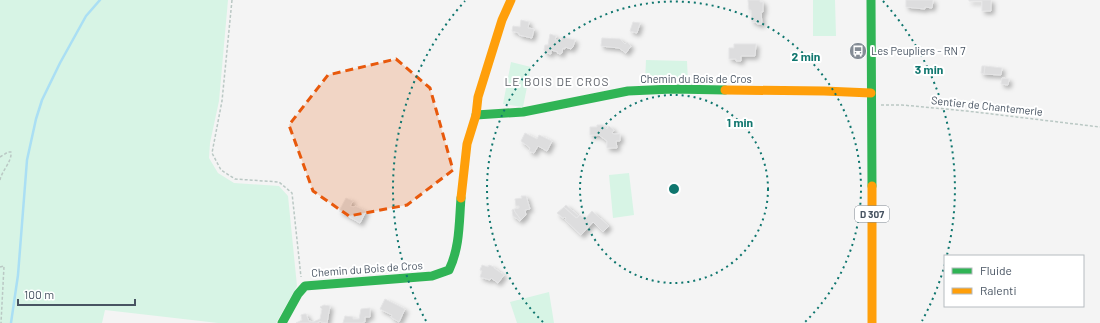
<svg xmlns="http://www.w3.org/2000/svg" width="1100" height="323" font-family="Barlow,sans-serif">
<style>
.green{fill:#d7f4e5}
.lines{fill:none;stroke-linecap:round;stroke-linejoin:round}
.stream{stroke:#aadff4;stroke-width:2.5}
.building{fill:#ddddde;stroke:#e5e5e6;filter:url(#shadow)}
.path{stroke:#bac8c4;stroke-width:1.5;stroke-dasharray:3 2;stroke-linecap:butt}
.fast{stroke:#30b455;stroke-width:9}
.slow{stroke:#ff9f0a;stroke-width:9}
.marked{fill:#e8590c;fill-opacity:0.2;stroke:#e8590c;stroke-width:3;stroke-dasharray:8 5;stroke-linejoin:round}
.ring{fill:none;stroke:#0f766e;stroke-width:2;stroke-dasharray:2 4}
.labels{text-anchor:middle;stroke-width:4;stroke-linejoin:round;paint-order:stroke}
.shield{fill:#fff;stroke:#7f8791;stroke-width:1}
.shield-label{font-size:10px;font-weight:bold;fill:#485462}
.poi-label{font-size:11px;fill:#485462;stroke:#fff;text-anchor:start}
.street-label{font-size:11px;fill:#485462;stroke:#fff}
.neighbourhood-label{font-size:12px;letter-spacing:1px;fill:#5e6269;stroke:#fff}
.centre{fill:#0f766e;stroke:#fff;stroke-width:2}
.ring-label{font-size:12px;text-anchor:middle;font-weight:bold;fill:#0f766e;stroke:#fff;stroke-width:4;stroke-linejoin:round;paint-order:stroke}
</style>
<defs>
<filter id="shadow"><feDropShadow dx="3" dy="3" stdDeviation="2" flood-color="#0004"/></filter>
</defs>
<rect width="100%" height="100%" fill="#f4f4f4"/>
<!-- green -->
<path class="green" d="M0,0h228l-9,101 -9,42 -1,15 9,15 16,10 45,3 9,10 9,90 -21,37h-58l-113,-13 -3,13h-102z
M813,0h22l1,36h-23z
M646,60l41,1 1,21 -43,-1z
M511,62l20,5 -8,40 -20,-3z
M629,173l5,42 -21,3 -4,-43z
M549,292l5,31h-37l-7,-21z"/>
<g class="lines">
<!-- stream -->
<path class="stream" d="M11,323l7,-48 9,-115 9,-41 6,-19 18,-37 26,-47 14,-16"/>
</g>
<!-- building -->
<path class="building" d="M748,0h12v2h3v10h-2l1,12h-5l-1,-2h-4l-1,-12h-2z
M906,0h27l-1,8 -7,-1v2l-19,-2z
M969,0h22v11h-9v-10h-13z
M521,20l8,2 -1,6 6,1 -2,9 -13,-3v-2l-7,-2 1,-5 7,1z
M633,22l7,1 -3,10 -7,-2z
M550,34l6,2 -1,4 6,1 1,-4 13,3 -2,7 -2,2 -6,-2v2l-2,-1 -1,5 -2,1 -3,-1 1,-1 -7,-2v4l-5,-1 -2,-3 1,-5h3z
M602,38l18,1 5,5 2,-2 4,4 -5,7 -7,-5 -18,-2z
M734,44h22l-1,12h-14v5h-5v-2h-7v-11h5z
M982,66h3l-1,8 -3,-1z
M985,66l17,2 -1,7 -17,-1z
M1002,78l7,1 -1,6 -7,-1z
M597,125h6l4,4 2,-3 5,4 -2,3 2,1h6v7h-4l1,7h-10v-7l-8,-6h-9v-8h7z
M525,133l12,6 2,-4 13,6 -5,10 -9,-5 -4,7 -5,-2 1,-3 -9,-7z
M521,196h5l4,13 -5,1 1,5 -5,5 -6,-8 -1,-3 5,-1v-2h-3l-1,-7 7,-1z
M346,198l7,3 -3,5 4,1 1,-1 11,5 -6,12 -21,-12z
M566,205l13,11 -2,2 -13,-11z
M564,207l12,11 4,-3 5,4 7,-8 17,15 -6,6 -10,-10 -12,13 -16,-15 1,-2 -1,-1 -2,1 -6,-5z
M514,209l1,3 6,8 -1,1 -7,-5 -1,-6z
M482,265l6,2 1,-2 5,2v1l10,7 -6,8 -7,-5 -1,2 -10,-3 2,-6 -2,-1z
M385,299l20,10 -6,13 -8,-5 1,-2 -12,-6z
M324,305l6,1 -3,17 -6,-1 -1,-1 -3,2h-21l6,-3 -1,-5 3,-1h2l3,7 4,1 7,-3 2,-10 -2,-2z
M370,308v9h-5v5h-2v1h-20l2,-7 8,1v2h6l2,-10z"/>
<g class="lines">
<!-- path -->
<path class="path" d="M232,0l-10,101 -10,52 9,17 14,9 44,3 13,11 9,84
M881,105h21l65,6 133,16
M0,157l8,-5h3c1,10 -9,18 -11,28
M0,267l4,-1 -3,57"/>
<!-- fast -->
<path class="fast" d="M871,0l1,186
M476,115l47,-3 105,-21 45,-2 52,1
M282,323l16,-29 7,-8 127,-10 17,-6c11,-23 10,-47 12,-72"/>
<!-- slow -->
<path class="slow" d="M725,90l99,1 47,2
M872,186v137
M461,198l6,-54 9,-29 2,-18 24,-77 9,-20"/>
</g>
<!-- marked area -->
<path class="marked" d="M396,59l34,29 23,82 -46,35 -58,11 -36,-25 -24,-66 39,-50z"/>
<!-- distance rings -->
<g class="ring">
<circle cx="674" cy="189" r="94"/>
<path d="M543 322A187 187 0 1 1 805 322"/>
<path d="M945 264A281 281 0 0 1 922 321M426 321A281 281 0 0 1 465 1M883 1A281 281 0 0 1 947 255"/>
</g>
<!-- icons -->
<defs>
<symbol id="bus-disc" viewBox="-11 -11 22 22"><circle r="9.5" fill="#848c95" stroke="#fff"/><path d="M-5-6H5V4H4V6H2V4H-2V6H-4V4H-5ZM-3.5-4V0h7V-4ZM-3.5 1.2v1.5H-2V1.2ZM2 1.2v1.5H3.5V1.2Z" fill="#fff"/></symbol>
</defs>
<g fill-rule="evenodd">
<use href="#bus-disc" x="848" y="41" width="20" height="20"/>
</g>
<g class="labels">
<!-- shield labels -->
<rect class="shield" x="855" y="206" width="34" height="16" rx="3"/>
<g class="shield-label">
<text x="872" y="218">D 307</text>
</g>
<!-- poi labels -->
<g class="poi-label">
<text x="871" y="55">Les Peupliers - RN 7</text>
</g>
<!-- street labels -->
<g class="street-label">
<text x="696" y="83">Chemin du Bois de Cros</text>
<text transform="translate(987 106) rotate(6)" y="4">Sentier de Chantemerle</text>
<text transform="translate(367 269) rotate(-4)" y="4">Chemin du Bois de Cros</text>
</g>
<!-- neighbourhood labels -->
<g class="neighbourhood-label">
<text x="557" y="86">LE BOIS DE CROS</text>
</g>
</g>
<circle cx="674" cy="189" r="6" class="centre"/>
<g class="ring-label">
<text x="806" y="61">2 min</text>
<text x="929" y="74">3 min</text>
<text x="740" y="127">1 min</text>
</g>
<!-- legend -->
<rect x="944" y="255" width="140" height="52" fill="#ffffff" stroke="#b6bbc0"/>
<rect x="952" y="268" width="20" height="6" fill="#30b455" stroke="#b6bbc0"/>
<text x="980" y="275" font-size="12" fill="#485462">Fluide</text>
<rect x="952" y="288" width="20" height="6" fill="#ff9f0a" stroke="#b6bbc0"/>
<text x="980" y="295" font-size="12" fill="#485462">Ralenti</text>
<!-- scale -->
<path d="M18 299v6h117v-6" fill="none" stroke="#485462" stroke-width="2"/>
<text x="24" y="299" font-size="12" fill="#485462" stroke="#ffffff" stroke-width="3" paint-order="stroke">100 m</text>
</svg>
